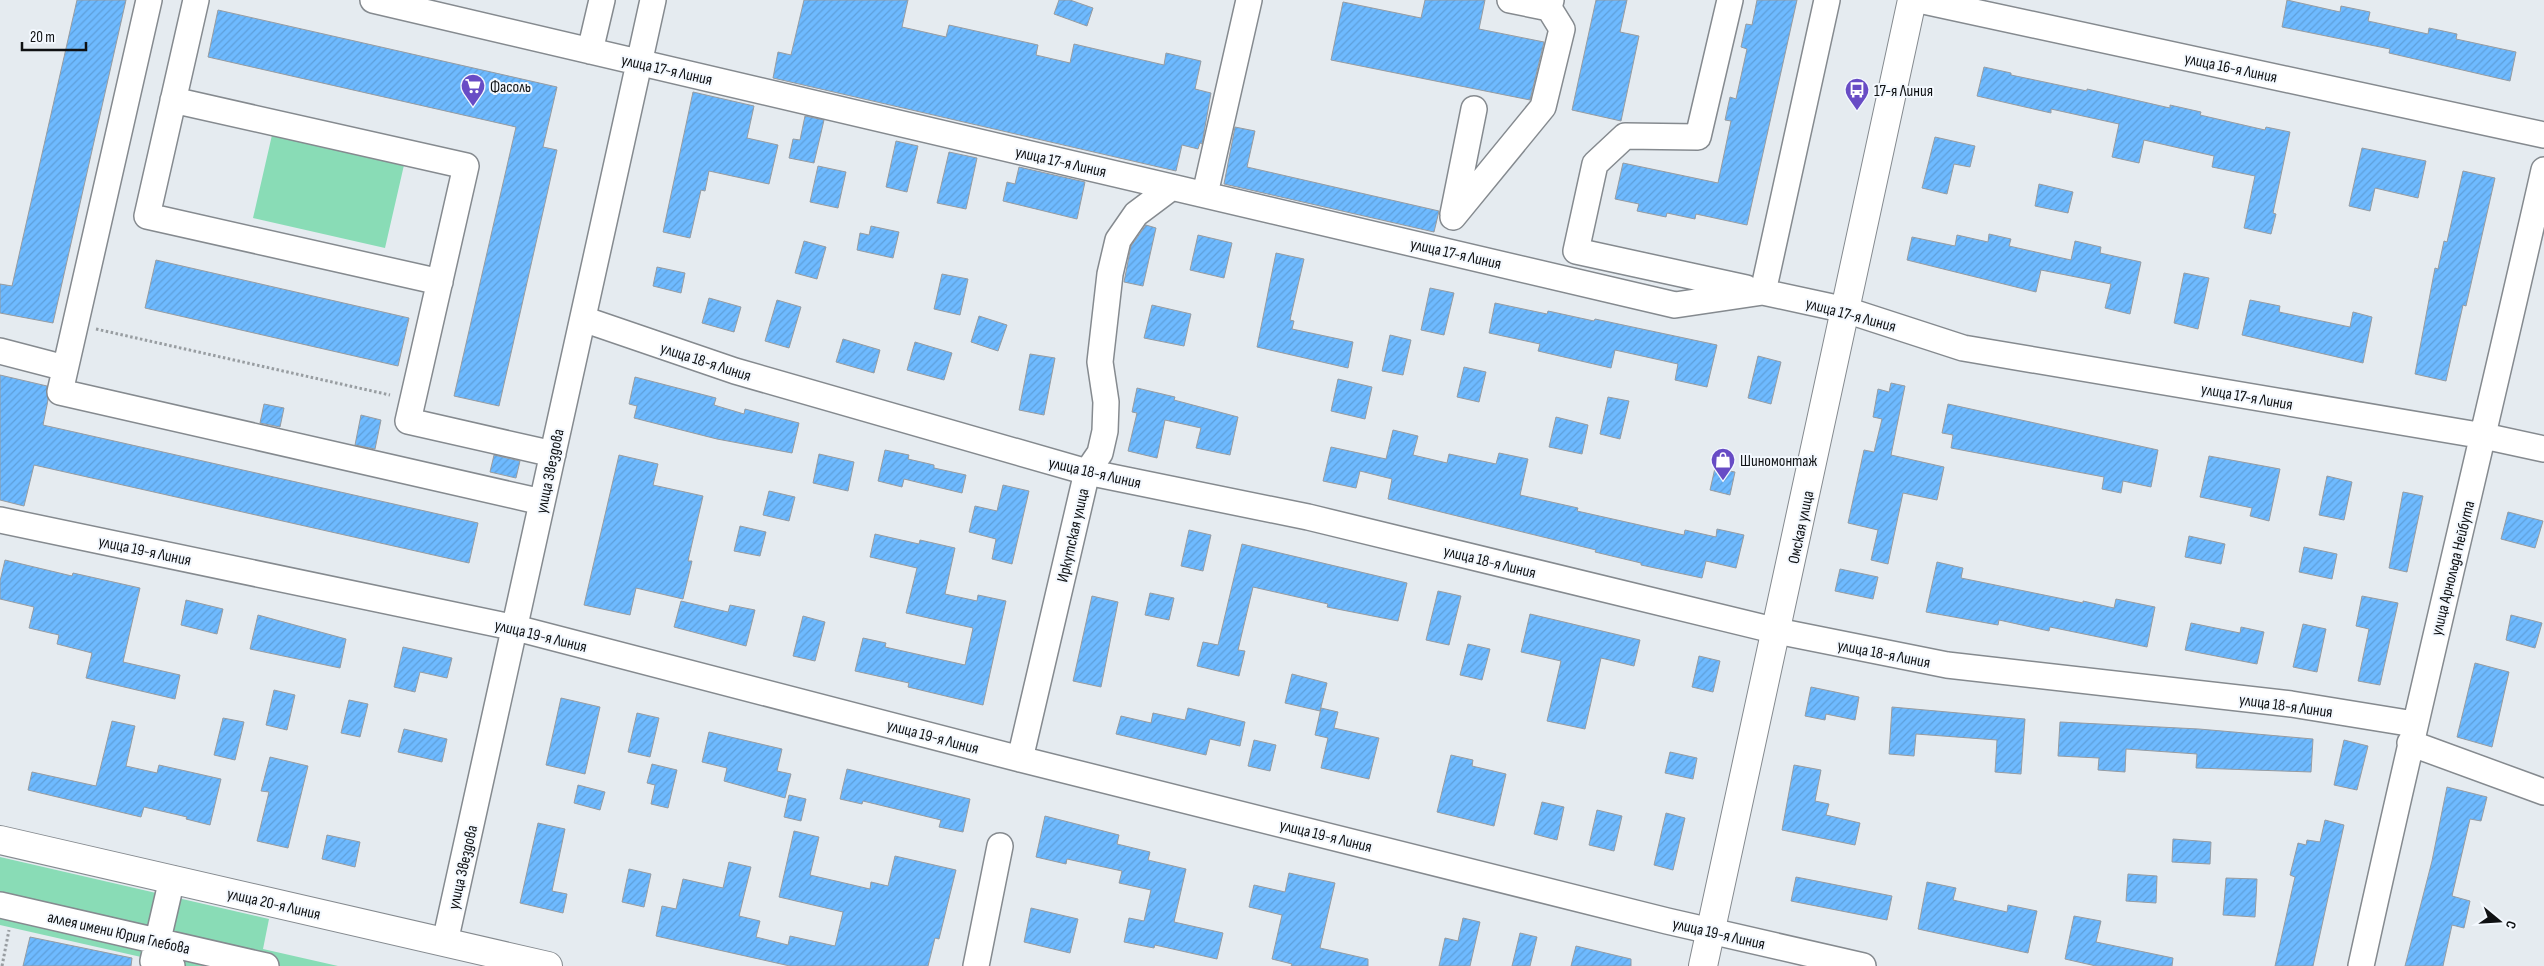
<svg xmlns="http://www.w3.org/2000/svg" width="2544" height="966" font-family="'Sofia Sans Condensed',sans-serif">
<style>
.green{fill:#89dcb6}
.building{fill:url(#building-hatch);stroke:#979ca1}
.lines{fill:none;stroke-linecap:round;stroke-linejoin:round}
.minor-casing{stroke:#858a8f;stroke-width:28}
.major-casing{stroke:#858a8f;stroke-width:30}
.path{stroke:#989da1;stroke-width:3;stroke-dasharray:2.5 2.5;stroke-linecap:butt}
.minor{stroke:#fff;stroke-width:25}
.major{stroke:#fff;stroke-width:28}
.labels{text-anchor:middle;stroke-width:4;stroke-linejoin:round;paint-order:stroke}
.street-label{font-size:16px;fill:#0f1113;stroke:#f3f8fe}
.poi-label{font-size:16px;fill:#0f1113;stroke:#f3f8fe;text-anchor:start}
</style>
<defs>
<pattern id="building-hatch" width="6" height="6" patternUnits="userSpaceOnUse" patternTransform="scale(1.25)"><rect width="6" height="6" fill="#6ebaff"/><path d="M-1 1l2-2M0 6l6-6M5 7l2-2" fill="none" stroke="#5e9fda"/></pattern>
</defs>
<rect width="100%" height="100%" fill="#e5ebf0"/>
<!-- green -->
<path class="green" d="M272,135l132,30 -19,83 -132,-30z
M0,857l269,62 -6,30 75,17h-189l1,-7 -150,-34z"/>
<!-- building -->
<path class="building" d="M77,0h49l-73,323 -53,-10v-29l12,2z
M804,0h104l-6,27 44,10 3,-12 89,20 -2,10 34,8 4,-19 90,21 2,-12 35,8 -6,28 16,4 -9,51 -2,-1 -2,6 -16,-4 -6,26 -403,-93 5,-26 13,3z
M1059,0h11l23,8 -6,18 -33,-12z
M1425,0h60l-6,29 65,13 -14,58 -199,-40 12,-58 78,16z
M1596,0h31l-7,32 19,4 -18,85 -49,-11z
M1757,0h40l-50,225 -51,-11 -1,5 -28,-6 -1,4 -29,-6 2,-7 -24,-5 8,-36 95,20 13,-62 -6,-1 5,-23 6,2 11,-50 -6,-2 5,-23 6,1z
M2287,0l53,12 1,-6 29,6 -2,9 60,13 1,-6 28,6 -1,5 60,13 -6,29 -121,-28 1,-4 -108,-22z
M218,10l339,77 -14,60 14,3 -58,256 -45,-10 62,-269 -308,-70z
M1984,67l27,6v2l76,16v-2l83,19v-3l31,7 -1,3 65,15 1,-3 24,5 -17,81 3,1 -5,20 -27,-6 11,-52 -43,-9 2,-11 -70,-16 -5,23 -27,-6 7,-33 -68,-15v4l-74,-17z
M693,92l61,14 -7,32 31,7 -9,39 -60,-13 -4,20 -4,-1 -11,48 -27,-6z
M805,116l19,4 -10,43 -25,-5 4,-19 7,1z
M1235,127l20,4 -8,36 192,44 -5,21 -210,-48z
M1935,137l40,9 -5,21 -16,-3 -7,30 -25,-6z
M896,141l22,5 -11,46 -21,-5z
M2362,148l64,13 -8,37 -43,-10 -5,23 -21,-5z
M949,152l28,6 -11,51 -29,-6z
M818,166l28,6 -8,36 -28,-6z
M1019,167l66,15 -8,37 -74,-18 4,-19 8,2z
M2463,171l32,7 -29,128 -3,-1 -17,76 -31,-7 20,-106 3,1 6,-28 3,1z
M2039,184l34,8 -5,21 -33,-7z
M1146,225l10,3 -13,58 -19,-4 7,-36z
M871,226l28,6 -6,26 -36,-8 3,-17 9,2z
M1989,234l22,5 -2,7 62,14 4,-19 26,6 -1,6 41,9 -11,52 -25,-6 6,-24 -70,-14 -5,22 -129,-32 5,-23 43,9 2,-11 31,7z
M1198,235l34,8 -8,35 -34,-8z
M804,241l22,6 -9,32 -22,-6z
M1276,253l28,6 -14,61 4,1 -2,8 61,13 -5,26 -91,-21z
M156,260l253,58 -11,48 -253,-58z
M657,267l28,6 -4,20 -28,-7z
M2184,273l25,5 -11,51 -24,-6z
M942,274l26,5 -8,36 -26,-6z
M1430,288l24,5 -10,42 -23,-5z
M709,298l32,9 -7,25 -32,-9z
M777,300l24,7 -12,41 -24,-7z
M2250,300l30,6 -1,6 71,15 3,-15 19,5 -9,46 -121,-28z
M1495,303l52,11 1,-3 46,10 1,-2 122,26 -10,42 -32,-7 3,-16 -63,-14 -4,18 -73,-17 2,-7 -51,-11z
M1152,305l39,9 -7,32 -40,-8z
M979,316l28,9 -9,26 -27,-9z
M1390,335l21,5 -8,35 -21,-4z
M843,339l37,11 -6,23 -38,-11z
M915,342l37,11 -8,27 -37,-10z
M1030,354l25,4 -11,57 -25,-5z
M1758,356l23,6 -10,42 -23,-6z
M1464,367l22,5 -7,30 -22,-5z
M0,375l47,11 1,14 -5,25 435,98 -9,40 -435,-98 -10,41 -24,-6z
M635,377l81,21 -2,7 30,9 1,-5 54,14 -7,30 -75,-14 -83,-21 3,-12 -8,-2z
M1338,379l34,8 -7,32 -34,-8z
M1891,383l14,3 -14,69 53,12 -7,33 -34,-7 -15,71 -17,-4 7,-30 -30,-7 16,-73 10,2 8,-33 -9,-2 5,-28 11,3z
M1137,388l38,9 -1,3 64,17 -8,38 -34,-7 5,-20 -36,-8 -8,38 -29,-7 9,-38 -5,-1z
M1608,397l21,4 -9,38 -20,-5z
M264,404l20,4 -4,19 -20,-4z
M1948,404l210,46 -7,37 -28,-6 -2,12 -19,-4 2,-12 -153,-29 2,-13 -11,-2z
M361,415l20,5 -6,29 -20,-4z
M1556,417l32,8 -6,29 -33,-7z
M1393,430l25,6 -5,19 34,8 2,-9 47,10 3,-11 29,6 -8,36 58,13 -1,3 107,24 1,-5 31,7 1,-8 27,6 -8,33 -30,-7 -4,17 -61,-13v-2l-46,-11 1,-2 -208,-51 4,-20 -32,-8 -4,17 -33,-7 8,-34 55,12z
M885,450l24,5 -1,4 26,6v3l32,7 -4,18 -58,-14 -2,8 -24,-6z
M819,454l35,8 -6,29 -35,-8z
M494,455l26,6 -4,17 -26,-6z
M619,455l39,9 -5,21 50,11 -15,65h4l-9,38 -47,-11 -6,27 -46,-10z
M2209,456l71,13 -11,52 -19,-5 2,-8 -52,-11z
M1715,468l20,4 -5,23 -20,-5z
M2327,476l25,6 -8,38 -25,-5z
M1003,485l26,6 -17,73 -20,-5 4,-20 -27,-7 6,-26 22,5z
M769,491l26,6 -6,24 -26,-6z
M2403,492l20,4 -16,76 -18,-4z
M2508,512l35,9 -8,27 -34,-9z
M740,526l26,6 -6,24 -26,-5z
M1189,530l22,5 -8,36 -22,-5z
M875,534l44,10 1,-4 35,8 -10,46 32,7 1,-6 28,6 -23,104 -75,-18 1,-4 -54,-12 8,-33 23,5 -1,4 80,18 8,-37 -67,-15 11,-45 -47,-11z
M2189,536l36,8 -4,20 -36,-7z
M1242,544l165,39 -9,38 -71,-14 1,-3 -75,-17 -15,63 7,1 -6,25 -42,-10 6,-24 15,3z
M2304,547l33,7 -5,25 -33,-7z
M5,560l67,16 1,-3 67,15 -17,74 57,13 -5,24 -89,-21 6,-25 -35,-9 2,-9 -30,-7 5,-21 -34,-8v-18z
M1937,562l26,6 -2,10 122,25v-2l31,7 2,-9 39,8 -8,40 -97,-20 -1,4 -50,-11 -1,5 -72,-13z
M1840,569l38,8 -5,22 -38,-8z
M1438,591l23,5 -12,49 -23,-5z
M1150,593l24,5 -5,22 -24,-5z
M1092,596l26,6 -17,85 -28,-6z
M2362,596l36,7 -18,82 -22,-4 11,-52 -13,-3z
M186,600l37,9 -6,25 -36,-9z
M681,601l47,11 2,-7 25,5 -9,36 -72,-19z
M1530,614l110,26 -6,26 -33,-8 -16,71 -38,-8 14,-60 -40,-9z
M258,615l88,24 -6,29 -90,-19z
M2511,615l31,8 -7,25 -29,-8z
M803,616l22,6 -10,39 -22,-5z
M2191,623l49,10 1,-6 23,5 -7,32 -72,-14z
M2303,624l23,5 -9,43 -24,-5z
M1468,644l22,5 -8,31 -22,-5z
M403,647l49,11 -5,20 -27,-6 -5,20 -21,-5z
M1699,656l21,5 -7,31 -21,-5z
M2475,663l34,9 -17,75 -35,-10z
M1292,674l35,9 -7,28 -35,-8z
M1811,687l48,10 -4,23 -29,-6 -1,6 -20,-4z
M274,690l21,5 -8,35 -21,-5z
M561,698l39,9 -15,67 -39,-9z
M349,700l19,4 -8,33 -19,-4z
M1892,707l133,12 -4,55 -26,-2 2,-32 -81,-6 -2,22 -25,-2z
M1188,708l57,14 -5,24 -30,-7 -4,16 -90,-21 5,-18 30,7 2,-10 32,7z
M1321,708l17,4 -4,16 45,10 -10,41 -48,-11 7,-30 -13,-3z
M637,713l22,5 -9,39 -22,-5z
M223,718l21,4 -9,38 -21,-5z
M112,721l23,5 -9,40 31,7 2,-8 62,14 -11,46 -24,-6 1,-2 -43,-10 -3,10 -113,-27 4,-18 64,14z
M2060,722l139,7 114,10 -2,33 -115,-4 1,-14 -71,-5 -1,23 -27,-2 1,-12 -41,-2z
M404,729l43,10 -5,23 -44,-10z
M709,732l73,17 -5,22 14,3 -6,24 -61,-17 3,-13 -25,-6z
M1254,740l22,5 -6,26 -22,-5z
M2344,740l24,6 -11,44 -23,-5z
M1670,752l27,6 -4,21 -28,-6z
M1451,755l22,5 -1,6 34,8 -12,52 -57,-14z
M270,757l38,9 -20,82 -31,-7 12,-49 -8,-1z
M652,764l25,6 -9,38 -17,-4 4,-19 -8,-2z
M1794,765l27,5 -6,31 14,3 -3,11 34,8 -5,22 -73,-15z
M847,769l123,30 -7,33 -24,-5 2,-7 -78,-19 -1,3 -22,-5z
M578,785l27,7 -5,18 -26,-7z
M2447,787l40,10 -6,24 -11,-2 -18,77 18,5 -6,27 -12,-3 -9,41h-38l27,-105z
M789,795l17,4 -5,22 -17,-4z
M1542,802l22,5 -7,33 -23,-6z
M1597,810l25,6 -8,35 -25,-6z
M1666,813l19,5 -12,52 -19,-5z
M1045,816l74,19 -2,9 33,8 -2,8 38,9 -12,53 49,11 -6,26 -62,-14 -1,3 -30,-6 5,-24 15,3 7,-31 -32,-7 3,-12 -55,-12 -1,5 -30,-7z
M2325,820l19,5 -31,141h-38l20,-89 -5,-2 8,-32 8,2 1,-5 13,2z
M538,823l27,6 -13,62 15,3 -4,19 -43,-10z
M794,831l25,6 -9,38 60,14 1,-7 17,4 7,-30 61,14 -17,69 -4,-1 -7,28h-138l-134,-30 6,-30 14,3 7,-30 40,9 6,-26 22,5 -12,49 21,5 -4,16 32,8 2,-9 45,10 8,-34 -64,-15z
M327,835l33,7 -5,25 -33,-8z
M2173,839l38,3 -1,22 -38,-2z
M629,869l22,5 -7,33 -22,-5z
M1289,873l46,10 -15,65 48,11v7h-77l1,-2 -20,-5 10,-44 -33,-8 5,-22 31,7z
M2128,874l29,2 -1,27 -30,-2z
M1796,877l96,19 -5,24 -96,-19z
M2226,878l31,1 -2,38 -32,-2z
M1927,882l29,6 -3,12 54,12 1,-7 29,6 -9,42 -110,-24z
M1031,908l47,11 -8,34 -46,-11z
M2074,916l27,5 -5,21 77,16 -1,8h-76l-31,-7z
M1463,918l17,4 -10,44h-31l6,-28 13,3z
M1520,933l17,4 -7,29h-18z
M30,937l102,21 -1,8h-108z
M1576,946l55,13v7h-60z"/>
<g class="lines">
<defs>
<path id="minor" d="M149,0l-89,392 482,110
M196,0l-49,216 293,66
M373,0l1302,305 88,-13 83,18 117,38 521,88 60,13
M1510,0l39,8 2,-8
M1730,0l-32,137 -73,-1 -30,28 -19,87 170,37
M1919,0l625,135
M590,51l12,-51
M173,100l293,66 -58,255 145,33
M1205,194l44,-194
M1453,214l21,-105
M1453,217l90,-110 19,-78 -13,-21
M1763,292l64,-292
M583,319l152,52 352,101 221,45 469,114 170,34 344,39 123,20
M0,351l65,17
M0,520l516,108 504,131 647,162 196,45
M2410,743l134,49
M1020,759l67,-287 13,-19 5,-22 1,-29 -6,-40 10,-88 8,-34 18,-26 36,-27
M0,905l266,61
M445,942l208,-942
M172,966l-19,-5 19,-82
M976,966l24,-120
M2361,966c58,-266 123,-530 183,-796"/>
<path id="major" d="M0,840l548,126
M1703,966l209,-966"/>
</defs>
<!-- minor casing -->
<use href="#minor" class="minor-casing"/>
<!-- major casing -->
<use href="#major" class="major-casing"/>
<!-- path -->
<path class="path" d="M96,329l294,66
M2,966l7,-36"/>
<!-- minor -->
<use href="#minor" class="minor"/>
<!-- major -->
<use href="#major" class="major"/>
</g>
<!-- icons -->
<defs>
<symbol id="supermarket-pin" viewBox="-11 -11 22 30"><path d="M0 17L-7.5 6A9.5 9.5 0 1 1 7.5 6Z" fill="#684cc5" stroke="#f3f8fe"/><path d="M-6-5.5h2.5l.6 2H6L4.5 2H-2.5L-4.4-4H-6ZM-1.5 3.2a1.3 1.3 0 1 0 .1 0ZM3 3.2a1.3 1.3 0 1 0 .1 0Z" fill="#fff"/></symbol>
<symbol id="bus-pin" viewBox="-11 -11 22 30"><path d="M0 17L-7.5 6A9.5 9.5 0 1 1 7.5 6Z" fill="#684cc5" stroke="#f3f8fe"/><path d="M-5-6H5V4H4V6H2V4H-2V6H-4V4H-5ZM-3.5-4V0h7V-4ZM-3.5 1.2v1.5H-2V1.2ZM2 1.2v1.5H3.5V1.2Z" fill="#fff"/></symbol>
<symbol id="shop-pin" viewBox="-11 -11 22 30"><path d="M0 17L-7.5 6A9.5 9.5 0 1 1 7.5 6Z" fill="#684cc5" stroke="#f3f8fe"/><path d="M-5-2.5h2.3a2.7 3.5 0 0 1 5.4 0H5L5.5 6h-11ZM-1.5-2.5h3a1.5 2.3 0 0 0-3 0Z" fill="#fff"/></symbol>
</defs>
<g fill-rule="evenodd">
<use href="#supermarket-pin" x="459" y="72" width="28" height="38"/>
<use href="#bus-pin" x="1843" y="76" width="28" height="38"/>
<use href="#shop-pin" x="1709" y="446" width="28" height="38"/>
</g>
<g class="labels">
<!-- street labels -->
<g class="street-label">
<text transform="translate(2231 67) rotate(12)" y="6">улица 16-я Линия</text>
<text transform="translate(667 69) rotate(13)" y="6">улица 17-я Линия</text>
<text transform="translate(1061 161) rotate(13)" y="6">улица 17-я Линия</text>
<text transform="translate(1456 253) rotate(13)" y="6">улица 17-я Линия</text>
<text transform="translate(1851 314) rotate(15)" y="6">улица 17-я Линия</text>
<text transform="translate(706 361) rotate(18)" y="6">улица 18-я Линия</text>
<text transform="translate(2247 396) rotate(10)" y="6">улица 17-я Линия</text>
<text transform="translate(549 471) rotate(-78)" y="6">улица Звездова</text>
<text transform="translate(1095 472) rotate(13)" y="6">улица 18-я Линия</text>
<text transform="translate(1800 527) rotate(-78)" y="6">Омская улица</text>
<text transform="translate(1072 535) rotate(-77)" y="6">Иркутская улица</text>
<text transform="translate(145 550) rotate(12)" y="6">улица 19-я Линия</text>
<text transform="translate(1490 561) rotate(14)" y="6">улица 18-я Линия</text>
<text transform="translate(2452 568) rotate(-76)" y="6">улица Арнольда Нейбута</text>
<text transform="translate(541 635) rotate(14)" y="6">улица 19-я Линия</text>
<text transform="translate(1884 653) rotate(11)" y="6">улица 18-я Линия</text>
<text transform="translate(2286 705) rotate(8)" y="6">улица 18-я Линия</text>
<text transform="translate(933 736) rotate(15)" y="6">улица 19-я Линия</text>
<text transform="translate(1326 835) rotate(14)" y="6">улица 19-я Линия</text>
<text transform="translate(462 867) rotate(-77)" y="6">улица Звездова</text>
<text transform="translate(274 903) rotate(13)" y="6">улица 20-я Линия</text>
<text transform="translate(119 932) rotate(13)" y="6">аллея имени Юрия Глебова</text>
<text transform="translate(1719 933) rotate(13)" y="6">улица 19-я Линия</text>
</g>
<!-- poi labels -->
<g class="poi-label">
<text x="490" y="92">Фасоль</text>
<text x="1874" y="96">17-я Линия</text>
<text x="1740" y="466">Шиномонтаж</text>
</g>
</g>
<!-- north arrow -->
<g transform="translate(2499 921) rotate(108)" stroke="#f3f8fe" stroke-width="4" paint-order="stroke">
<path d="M0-4L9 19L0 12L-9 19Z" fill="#0f1113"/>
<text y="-8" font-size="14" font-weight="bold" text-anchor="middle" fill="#0f1113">С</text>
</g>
<!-- scale -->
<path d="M22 42v8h64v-8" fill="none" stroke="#0f1113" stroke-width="2.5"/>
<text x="30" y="42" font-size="15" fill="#0f1113" stroke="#f3f8fe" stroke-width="4" paint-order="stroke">20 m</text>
</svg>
